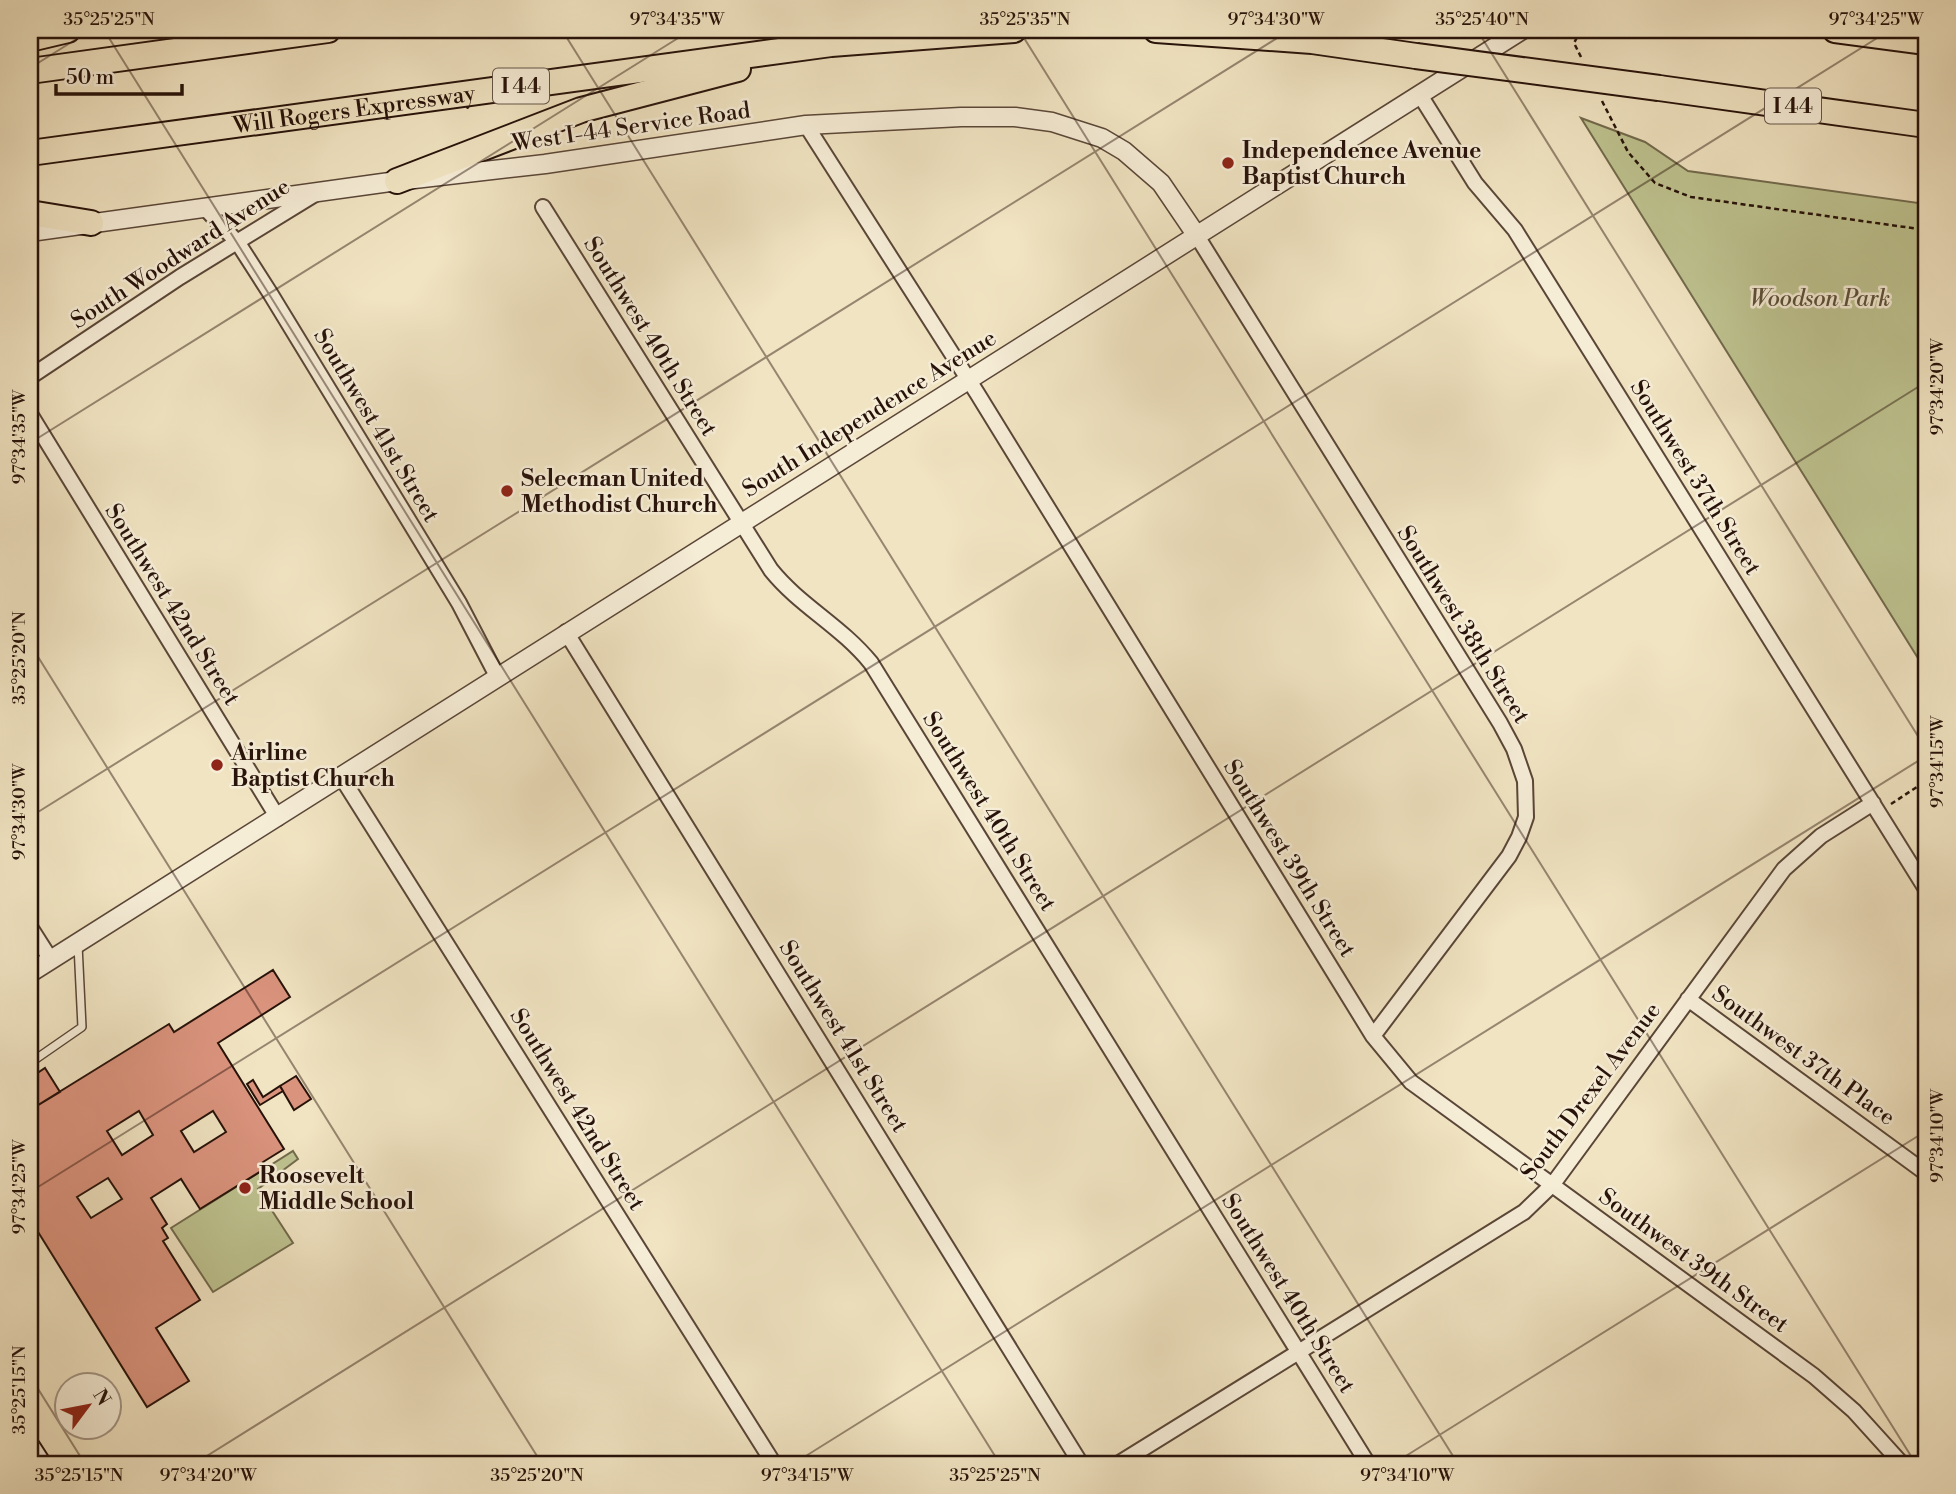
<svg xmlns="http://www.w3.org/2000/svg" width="1956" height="1494" font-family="'Libre Bodoni',serif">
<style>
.green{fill:#bec390;stroke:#726a4d;stroke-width:2}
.building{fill:#da937d;stroke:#27120a;stroke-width:2;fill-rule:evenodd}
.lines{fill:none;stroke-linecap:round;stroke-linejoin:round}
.service-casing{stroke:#5a4638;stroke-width:10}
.minor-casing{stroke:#5a4638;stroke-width:18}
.tertiary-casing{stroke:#5a4638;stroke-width:21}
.secondary-casing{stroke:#27120a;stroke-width:23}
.motorway-casing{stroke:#27120a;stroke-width:28}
.path{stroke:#27120a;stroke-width:2.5;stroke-dasharray:5 3.5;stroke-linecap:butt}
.service{stroke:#f6edd7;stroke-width:7}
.minor{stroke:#f6edd7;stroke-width:14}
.tertiary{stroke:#f6edd7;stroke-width:18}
.secondary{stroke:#f6edd7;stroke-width:19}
.motorway{stroke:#f1e4c2;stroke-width:24}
.motorway-bridge-casing{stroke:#27120a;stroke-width:28;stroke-linecap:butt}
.motorway-bridge{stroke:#f1e4c2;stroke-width:24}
.ticks{fill:none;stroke:#27120a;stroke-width:2;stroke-opacity:0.45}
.poi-dot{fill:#8f2418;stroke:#f6edd7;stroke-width:2.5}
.labels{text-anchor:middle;stroke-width:5;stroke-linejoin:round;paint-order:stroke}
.shield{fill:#f6edd7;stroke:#655448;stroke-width:2}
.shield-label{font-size:21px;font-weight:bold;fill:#27120a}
.street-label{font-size:23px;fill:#27120a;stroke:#f6edd7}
.poi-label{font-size:23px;font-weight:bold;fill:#27120a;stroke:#f6edd7;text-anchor:start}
.park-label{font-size:23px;font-style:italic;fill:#5c5039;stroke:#f6edd7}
.neatline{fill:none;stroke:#27120a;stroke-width:2.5}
.ticks-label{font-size:18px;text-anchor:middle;fill:#27120a}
</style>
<rect width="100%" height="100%" fill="#f1e4c2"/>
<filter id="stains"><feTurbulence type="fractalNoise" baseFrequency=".00286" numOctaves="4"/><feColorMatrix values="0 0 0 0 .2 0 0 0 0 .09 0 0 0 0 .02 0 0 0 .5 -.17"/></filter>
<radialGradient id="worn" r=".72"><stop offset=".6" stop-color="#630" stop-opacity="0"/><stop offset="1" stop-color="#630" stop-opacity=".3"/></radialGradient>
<!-- green -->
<path class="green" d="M1581,118l64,24 43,29 238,33v467z
M293,1151l5,8 -40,30 35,54 -80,49 -42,-64z"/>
<!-- building -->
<path class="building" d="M273,970l17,27 -72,46 66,106 -21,13 3,6 -66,41 -19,-30 -30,19 16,26 -5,4 6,10 -5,3 37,59 -44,28 33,53 -42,26 -117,-188v-109l139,-86 5,8zM139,1111l14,24 -31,20 -15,-24zM213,1111l13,21 -32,20 -13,-21zM108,1178l14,21 -31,19 -14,-21z
M45,1068l15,24 -30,18v-32z
M296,1076l15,23 -17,11 -14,-24z
M253,1080l10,17 17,-11 3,5 -23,14 -13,-21z"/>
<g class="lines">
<defs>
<path id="service" d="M30,1063l52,-36 -4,-82"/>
<path id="minor" d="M1420,95l55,88 40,47 411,659
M806,125l171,268 396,643 38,46 403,294 40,35 48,53
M204,207l34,36 32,50 189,310 38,73
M543,207l228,363c29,36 70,56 100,93l497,801
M1197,236l303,487 14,26 11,32 1,36 -7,20 -10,19 -136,180
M30,377l150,-100 135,-83
M30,414l248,404
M566,632l515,832
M342,778l432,686
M30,927l21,33
M1688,999l238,174
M1118,1464l406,-252 29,-28 231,-315 37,-33 52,-33"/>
<path id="tertiary" d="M30,232l367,-51 148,-17 261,-39 155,-8h54l37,5 50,16 22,13 37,32 36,53
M30,973l1492,-943"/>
<path id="secondary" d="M30,1447l11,17"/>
<g id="motorway">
<path d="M1156,30l156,11 104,15"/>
<path d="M1835,30l91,12"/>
<path d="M30,39l38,-9"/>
<path d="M30,71l298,-41"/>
<path d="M1659,88l267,37"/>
<path id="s1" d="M30,153l801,-109 183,-14"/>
<path d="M397,181l184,-71 157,-41"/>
<path d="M30,213l61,10"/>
</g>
</defs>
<!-- service casing -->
<use href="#service" class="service-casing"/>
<!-- minor casing -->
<use href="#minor" class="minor-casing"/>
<!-- tertiary casing -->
<use href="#tertiary" class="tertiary-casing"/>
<!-- secondary casing -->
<use href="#secondary" class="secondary-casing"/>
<!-- motorway casing -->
<use href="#motorway" class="motorway-casing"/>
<!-- path -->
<path class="path" d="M1581,30l-7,13 7,14
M1602,101l26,51 27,31 36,14 235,33
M1891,804l35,-23"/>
<!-- service -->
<use href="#service" class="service"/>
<!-- minor -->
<use href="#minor" class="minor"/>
<!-- tertiary -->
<use href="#tertiary" class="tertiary"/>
<!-- secondary -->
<use href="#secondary" class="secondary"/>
<!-- motorway -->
<use href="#motorway" class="motorway"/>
<defs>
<path id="motorway-bridge" d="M1416,56l243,32"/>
</defs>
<!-- motorway-bridge casing -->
<use href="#motorway-bridge" class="motorway-bridge-casing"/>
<!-- motorway-bridge -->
<use href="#motorway-bridge" class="motorway-bridge"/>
</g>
<!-- ticks -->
<path class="ticks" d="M104,30l896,1434M562,30l896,1434M1019,30l897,1434M1477,30l449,719M30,68l61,-38M30,443l661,-413M30,644l512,820M30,817l1260,-787M30,1192l1860,-1162M30,1376l55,88M194,1464l1732,-1082M793,1464l1133,-708M1393,1464l533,-333"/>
<!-- markers -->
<g class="poi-dot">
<circle cx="1228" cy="163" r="7"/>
<circle cx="507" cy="491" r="7"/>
<circle cx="217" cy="765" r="7"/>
<circle cx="245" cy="1188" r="7"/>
</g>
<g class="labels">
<!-- shield labels -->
<g class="shield">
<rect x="493" y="68.5" width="56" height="35" rx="5"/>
<rect x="1765" y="88.5" width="56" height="35" rx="5"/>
</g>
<g class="shield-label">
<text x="521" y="93">I 44</text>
<text x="1793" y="113">I 44</text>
</g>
<!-- street labels -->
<g class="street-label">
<text dy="8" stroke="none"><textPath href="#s1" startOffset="327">Will Rogers Expressway</textPath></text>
<text transform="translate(631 126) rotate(-8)" y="8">West I-44 Service Road</text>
<text transform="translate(180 253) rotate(-33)" y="8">South Woodward Avenue</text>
<text transform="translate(651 336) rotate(58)" y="8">Southwest 40th Street</text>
<text transform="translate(869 413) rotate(-32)" y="8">South Independence Avenue</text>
<text transform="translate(377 425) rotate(59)" y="8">Southwest 41st Street</text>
<text transform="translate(1696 477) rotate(58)" y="8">Southwest 37th Street</text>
<text transform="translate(173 604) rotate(58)" y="8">Southwest 42nd Street</text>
<text transform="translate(1464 624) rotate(58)" y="8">Southwest 38th Street</text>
<text transform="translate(990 811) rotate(58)" y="8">Southwest 40th Street</text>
<text transform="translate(1290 858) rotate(58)" y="8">Southwest 39th Street</text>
<text transform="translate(844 1036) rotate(58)" y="8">Southwest 41st Street</text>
<text transform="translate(1804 1055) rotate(36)" y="8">Southwest 37th Place</text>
<text transform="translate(1590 1091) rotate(-53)" y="8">South Drexel Avenue</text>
<text transform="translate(578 1109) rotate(58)" y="8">Southwest 42nd Street</text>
<text transform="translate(1694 1260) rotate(36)" y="8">Southwest 39th Street</text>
<text transform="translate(1289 1293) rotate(58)" y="8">Southwest 40th Street</text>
</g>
<!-- poi labels -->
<g class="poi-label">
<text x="1242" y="158">Independence Avenue<tspan x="1242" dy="26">Baptist Church</tspan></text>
<text x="521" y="486">Selecman United<tspan x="521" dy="26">Methodist Church</tspan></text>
<text x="231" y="760">Airline<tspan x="231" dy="26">Baptist Church</tspan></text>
<text x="259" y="1183">Roosevelt<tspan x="259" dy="26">Middle School</tspan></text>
</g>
<!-- park labels -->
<g class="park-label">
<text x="1820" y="306">Woodson Park</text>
</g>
</g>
<!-- margin -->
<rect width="1956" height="1494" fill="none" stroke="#f1e4c2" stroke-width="77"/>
<!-- north arrow -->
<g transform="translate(88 1406) rotate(58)"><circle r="33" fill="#f6edd7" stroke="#a39585" stroke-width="2"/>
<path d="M0-5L12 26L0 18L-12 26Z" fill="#8f2418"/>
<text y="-10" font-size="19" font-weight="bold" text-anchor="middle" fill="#27120a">N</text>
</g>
<!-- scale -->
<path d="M56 84v10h126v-10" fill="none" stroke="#27120a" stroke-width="3.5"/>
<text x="66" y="84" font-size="21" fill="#27120a" stroke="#f6edd7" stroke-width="5" paint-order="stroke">50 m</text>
<rect x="38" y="38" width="1880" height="1418" class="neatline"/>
<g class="ticks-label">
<text x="109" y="25">35°25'25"N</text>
<text x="677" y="25">97°34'35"W</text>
<text x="1025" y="25">35°25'35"N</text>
<text x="1276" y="25">97°34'30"W</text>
<text x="1482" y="25">35°25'40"N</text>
<text x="1876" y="25">97°34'25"W</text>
<text transform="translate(1937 387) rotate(-90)" y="6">97°34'20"W</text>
<text transform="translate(19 437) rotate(-90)" y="6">97°34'35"W</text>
<text transform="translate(19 658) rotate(-90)" y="6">35°25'20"N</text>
<text transform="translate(1937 762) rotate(-90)" y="6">97°34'15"W</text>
<text transform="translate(19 812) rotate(-90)" y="6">97°34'30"W</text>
<text transform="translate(1937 1136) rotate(-90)" y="6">97°34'10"W</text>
<text transform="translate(19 1187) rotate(-90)" y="6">97°34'25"W</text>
<text transform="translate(19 1390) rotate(-90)" y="6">35°25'15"N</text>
<text x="79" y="1481">35°25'15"N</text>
<text x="208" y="1481">97°34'20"W</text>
<text x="537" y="1481">35°25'20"N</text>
<text x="807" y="1481">97°34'15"W</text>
<text x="995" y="1481">35°25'25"N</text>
<text x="1407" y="1481">97°34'10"W</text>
</g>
<rect width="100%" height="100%" filter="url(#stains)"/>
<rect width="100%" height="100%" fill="url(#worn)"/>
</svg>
